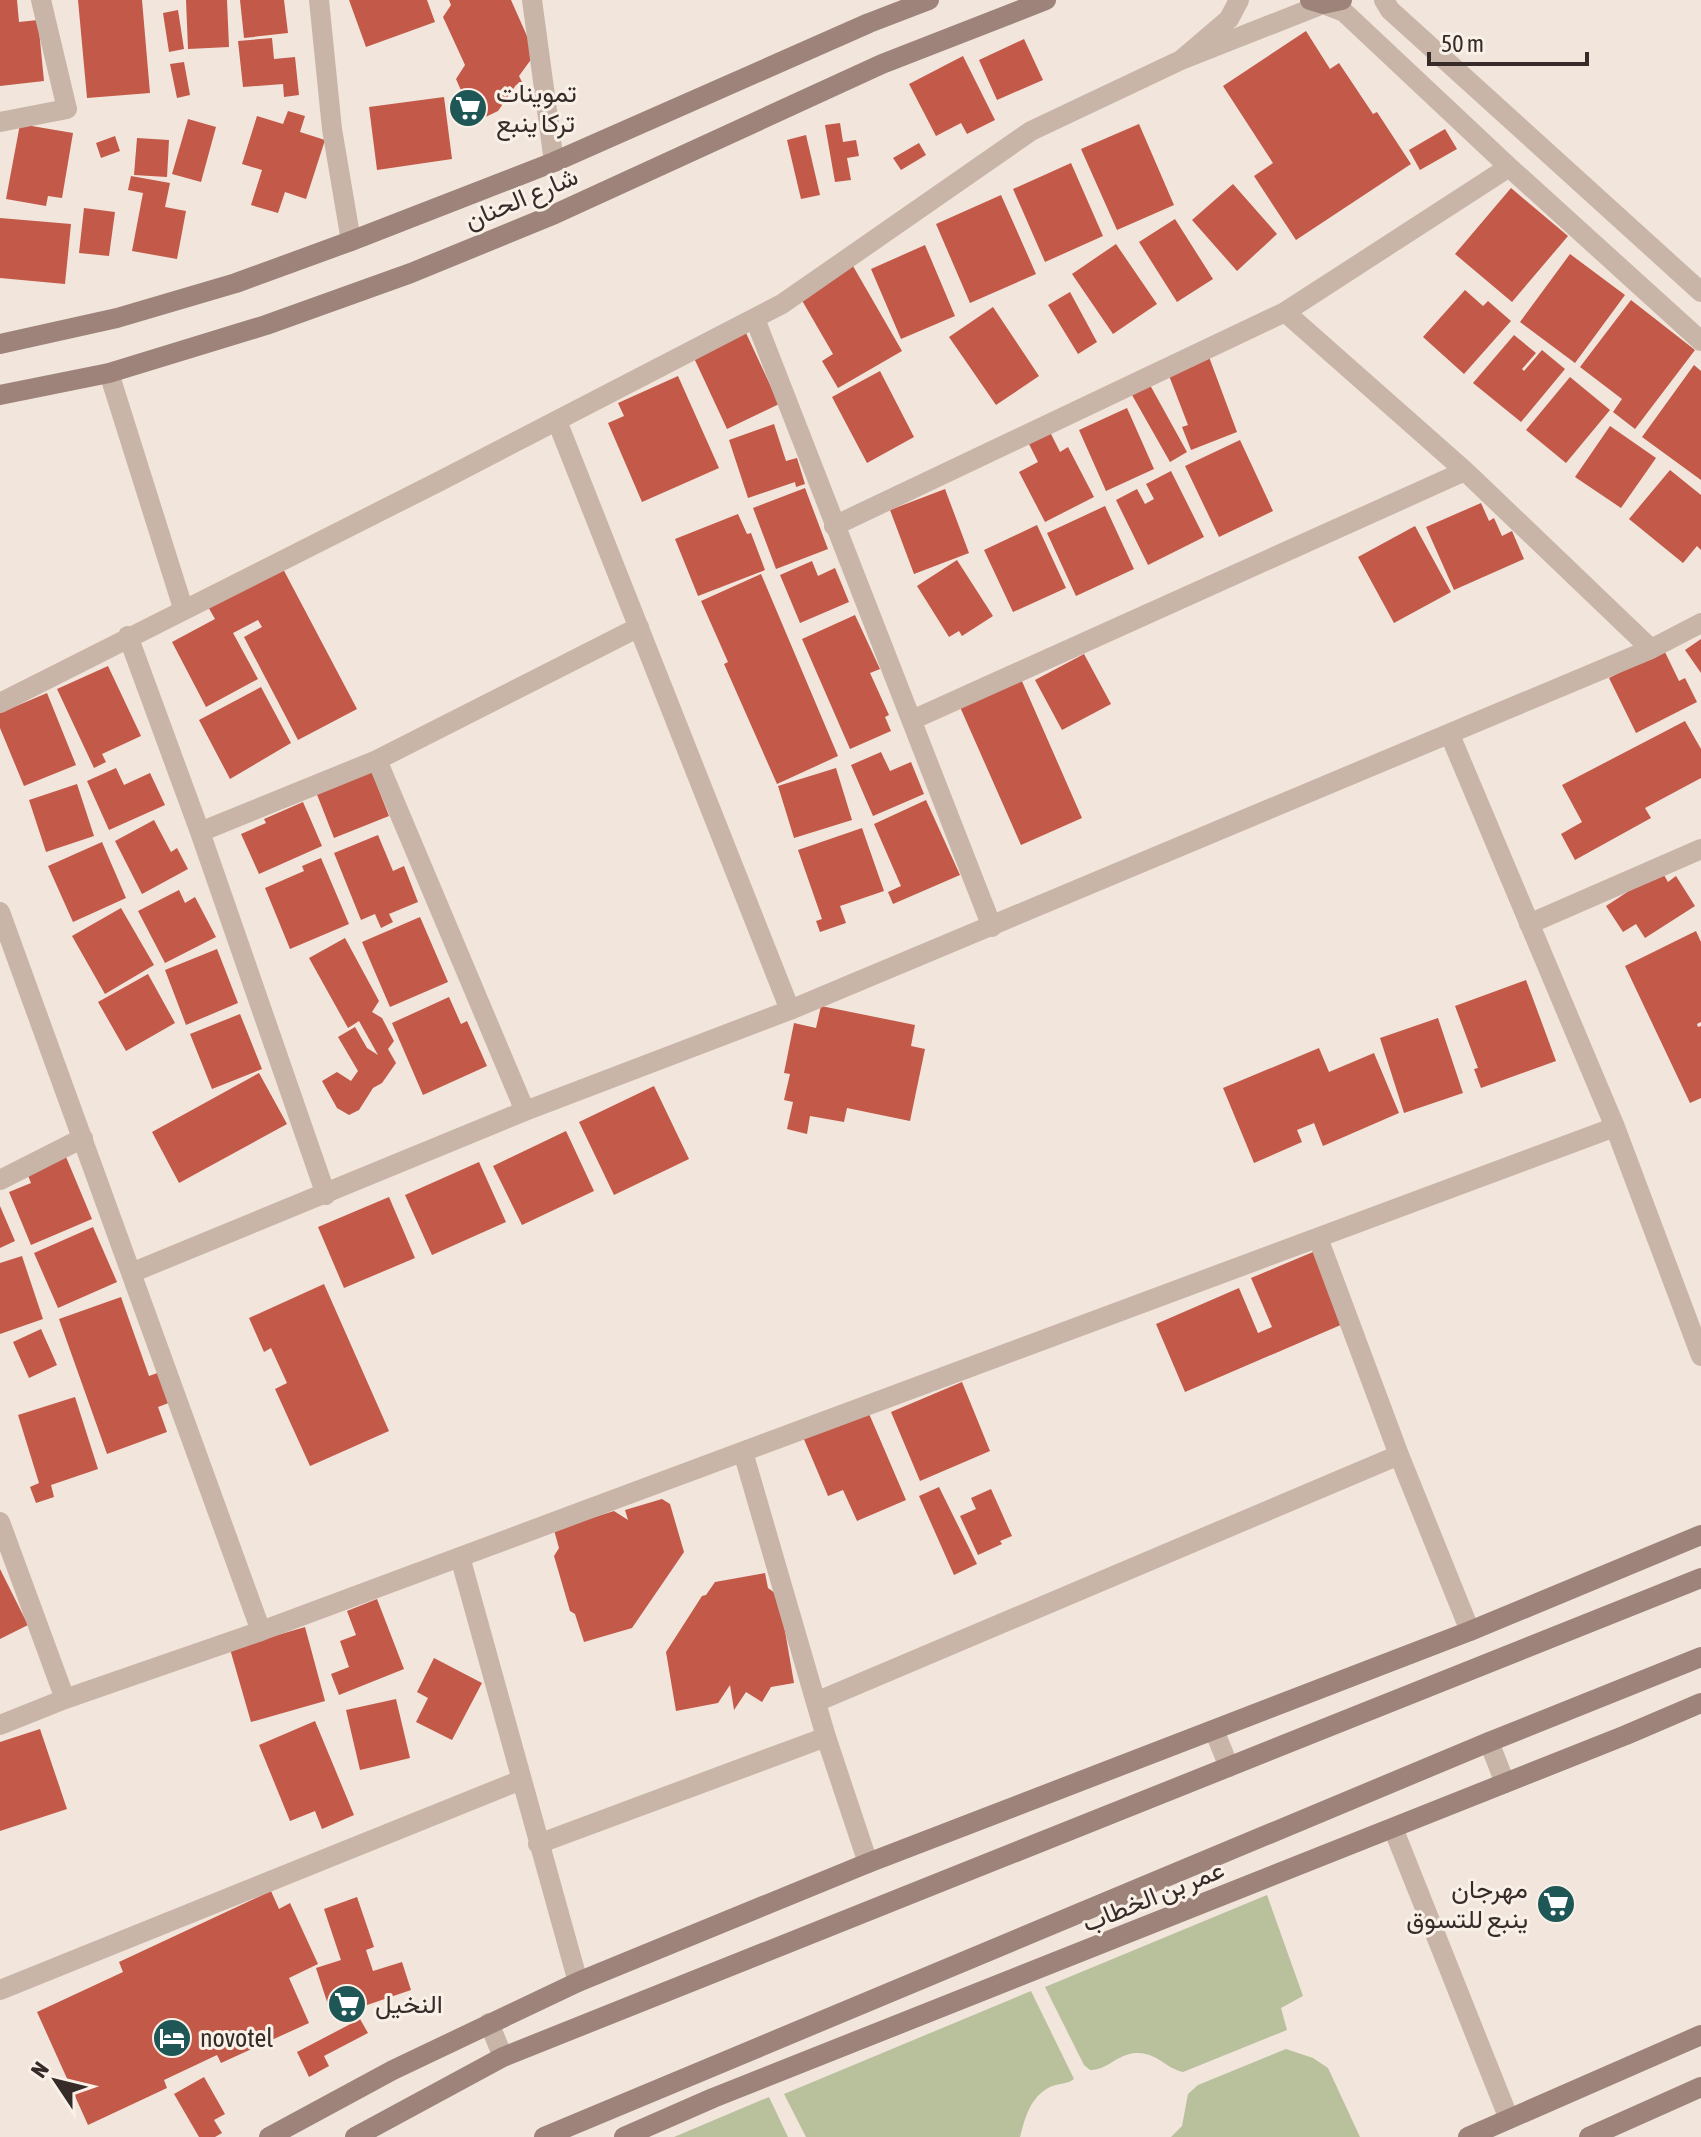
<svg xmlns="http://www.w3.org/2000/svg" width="1701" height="2137" font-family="'Asap Condensed',Vazirmatn,sans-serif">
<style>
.green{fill:#b8c09c}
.building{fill:#c35948}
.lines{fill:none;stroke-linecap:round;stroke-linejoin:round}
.minor{stroke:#c9b4a8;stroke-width:20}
.tertiary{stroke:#c9b4a8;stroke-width:20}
.secondary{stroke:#9d8379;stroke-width:20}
.labels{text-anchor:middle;stroke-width:6;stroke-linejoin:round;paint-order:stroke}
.poi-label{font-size:26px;fill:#362b28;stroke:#f9f0e8;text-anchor:start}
.street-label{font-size:26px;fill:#362b28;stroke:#f9f0e8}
</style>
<rect width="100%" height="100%" fill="#f1e5dc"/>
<!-- green -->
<path class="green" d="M1267,1895l36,101 -22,12 6,22 -104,42c-18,-4 -26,-20 -47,-19 -19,1 -30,18 -46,17l-6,-5 -39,-78z
M1031,1991l43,88c-8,6 -16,4 -24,8 -20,10 -25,31 -30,50h-214l-22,-43z
M1286,2049l27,9 15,10 32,69h-189l11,-11 6,-32 10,-9z
M769,2097l19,40h-114z"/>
<!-- building -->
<path class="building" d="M0,0h17l2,22 19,-2 6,61 -44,5z
M78,0h64l8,93 -63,5z
M186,0h41l2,47 -41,2z
M240,0h44l4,33 -44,5z
M349,0h78l8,22 -69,25z
M449,0h62l24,54 -16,22 3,6 -6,3 -18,26 -23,11 -19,-43 9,-14 -22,-48 8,-12z
M178,10l6,39 -15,3 -6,-39z
M1306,31l24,38 9,-6 34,51 4,-2 34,52 -115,76 -42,-64 19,-13 -50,-77z
M272,38l2,21 21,-2 4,38 -15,2 -1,-13 -40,3 -5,-46z
M1024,39l19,41 -46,20 -18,-40z
M963,56l32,64 -28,14 -6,-11 -25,13 -27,-52z
M184,62l6,33 -13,3 -7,-34z
M444,97l8,62 -75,11 -8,-63z
M288,111l17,5 -5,16 25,8 -19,59 -21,-7 -7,21 -27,-8 11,-35 -20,-6 15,-48 26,8z
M188,119l28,8 -15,55 -29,-8z
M840,123l3,19 13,-2 3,16 -12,2 4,22 -16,2 -10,-57z
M20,124l53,9 -11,65 -14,-2 -2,10 -40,-7z
M1139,124l35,81 -57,25 -36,-81z
M1445,129l12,20 -37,21 -11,-20z
M806,135l14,60 -19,4 -14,-59z
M115,136l5,15 -19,7 -5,-15z
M137,138l32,2 -2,37 -33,-2z
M919,143l7,12 -25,15 -8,-12z
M1071,163l32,73 -58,26 -32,-73z
M131,176l39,7 -5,24 21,4 -9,48 -45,-8 11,-58 -15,-3z
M1233,184l44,50 -40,37 -45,-51z
M1511,188l57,48 -56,66 -57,-48z
M1001,195l35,79 -66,29 -34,-79z
M84,208l31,4 -6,44 -30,-3z
M0,218l71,6 -6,60 -65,-6z
M1175,219l38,60 -36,23 -38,-60z
M1116,244l41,60 -44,30 -41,-60z
M925,245l30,71 -54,23 -30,-70z
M1570,254l55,41 -50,68 -55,-41z
M853,266l49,85 -64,37 -16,-27 11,-7 -33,-57z
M1465,290l18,16 5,-5 23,20 -47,53 -41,-37z
M1070,292l27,50 -19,12 -30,-49z
M1631,300l64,50 -60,79 -22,-17 9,-13 -42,-32z
M993,307l46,69 -43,29 -47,-68z
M746,333l33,71 -52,25 -33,-71z
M1514,335l22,18 -14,16 2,2 18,-21 23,19 -44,53 -48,-39z
M1209,357l28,75 -46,18 -9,-23 6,-2 -20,-52z
M1694,365l7,6v109l-59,-43z
M880,371l34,66 -47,26 -35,-66z
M678,376l41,92 -77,34 -34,-79 16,-7 -6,-13z
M1570,377l40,33 -44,53 -40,-33z
M1150,385l37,67 -17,10 -38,-67z
M1127,408l27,61 -48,22 -27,-61z
M774,424l12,37 11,-3 8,26 -9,3 -1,-5 -47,16 -19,-58z
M1610,426l46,32 -35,50 -46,-31z
M1050,432l10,20 8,-5 26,50 -49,25 -26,-50 19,-10 -9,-18z
M1240,440l33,71 -54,26 -34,-71z
M1670,470l31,25v55l-4,-4 -14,17 -54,-44z
M1171,471l33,66 -56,28 -32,-65 21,-11 8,15 9,-5 -8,-15z
M805,488l23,61 -52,20 -23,-61z
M945,489l24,64 -55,21 -24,-64z
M1481,503l8,18 5,-3 8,18 10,-5 12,28 -70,31 -28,-63z
M1105,506l29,63 -58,27 -29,-63z
M738,514l9,20 4,-1 14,37 -67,26 -23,-57z
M1037,525l29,63 -53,24 -29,-62z
M1415,526l36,66 -57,31 -36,-66z
M957,560l36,56 -31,20 -3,-5 -10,6 -32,-51z
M812,561l6,15 17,-8 14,34 -49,21 -20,-48z
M281,565l76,144 -59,31 -54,-103 18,-10 -4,-7 -25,13 25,46 -52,28 -34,-65 43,-23 -8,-14z
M761,574l77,182 -61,28 -53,-120 4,-2 -27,-61z
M855,615l25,54 -10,4 19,42 -4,2 6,14 -41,18 -48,-110z
M1701,639v34l-16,-23z
M1664,650l15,31 6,-3 12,24 -61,31 -27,-55z
M1084,654l27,50 -49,26 -27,-50z
M108,666l33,70 -39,18 4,8 -12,6 -37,-79z
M1021,679l61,139 -61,27 -61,-138z
M261,687l30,56 -61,36 -31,-59z
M47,693l29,72 -52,21 -24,-58v-15z
M1685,721l16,28v29l-56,30 6,10 -76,42 -14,-26 21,-12 -20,-37z
M881,752l9,19 21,-9 13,32 -51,22 -22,-51z
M116,768l8,17 26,-12 15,32 -56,25 -22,-49z
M836,768l16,52 -58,18 -16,-52z
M371,770l18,46 -55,22 -18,-46z
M77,784l17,52 -48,16 -17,-52z
M926,800l34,75 -67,29 -5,-12 13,-6 -27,-62z
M303,802l19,44 -63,28 -18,-40 25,-11 -2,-4z
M154,820l17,32 6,-4 11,21 -46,25 -27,-53z
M862,828l22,63 -44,15 6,17 -26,9 -4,-11 6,-2 -24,-69z
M378,835l15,36 11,-5 14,36 -29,12 4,8 -12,6 -6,-14 -14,6 -27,-67z
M102,842l24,56 -53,24 -25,-56z
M321,858l28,66 -59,25 -25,-61 39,-17 -2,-5z
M1661,870l7,12 8,-6 19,30 -50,32 -9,-14 -13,8 -17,-26z
M179,890l6,13 10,-6 21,40 -51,26 -27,-52z
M121,908l33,57 -49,29 -33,-58z
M420,917l28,65 -58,25 -28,-65z
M1696,931l5,11v80l-4,2 1,3 3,-1v72l-11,5 -65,-137z
M345,938l34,63 -7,11 10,6 12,23 -6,8 8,14 -14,20 -9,5 -14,22 -10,5 -12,-7 -15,-27 15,-9 14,9 7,-10 -20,-34 17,-10 12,21 11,7 -19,-34 -11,7 -39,-70z
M217,949l21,54 -52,22 -21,-55z
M148,974l27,49 -49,28 -28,-49z
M1526,980l30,81 -75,27 -7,-19 4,-1 -23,-62z
M449,997l12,27 6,-3 20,45 -64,29 -31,-72z
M821,1006l94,19 -4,21 14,3 -15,72 -63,-13 -3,14 -34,-6 -3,18 -20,-5 6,-27 -9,-2 6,-26 -6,-1 10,-50 22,5z
M240,1014l22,55 -50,20 -22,-55z
M1438,1018l25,75 -59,20 -24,-75z
M1319,1048l10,24 45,-19 25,60 -76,33 -9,-23 -17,7 5,12 -48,21 -31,-75z
M259,1073l28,51 -108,59 -27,-51z
M654,1086l35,73 -75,36 -35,-73z
M566,1131l28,60 -72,34 -29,-59z
M66,1157l26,62 -61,26 -22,-53 22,-9 -4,-10z
M479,1162l27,60 -74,33 -27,-60z
M389,1197l26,61 -71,30 -26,-61z
M0,1206l15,35 -15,7z
M93,1227l24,55 -59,26 -24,-55z
M1313,1252l30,72 -158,68 -29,-68 83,-36 19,45 14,-6 -21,-49z
M22,1256l21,63 -43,15v-71z
M324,1284l65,147 -79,35 -35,-77 12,-6 -16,-35 -7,4 -15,-34z
M121,1297l28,79 14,-5 11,30 -16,6 9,25 -60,22 -48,-135z
M41,1329l16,36 -28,13 -16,-36z
M962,1382l28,69 -70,30 -29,-69z
M75,1397l23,72 -47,16 3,12 -18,6 -6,-16 9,-4 -21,-68z
M867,1409l39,91 -49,21 -14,-31 -15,6 -25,-59z
M939,1487l38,77 -23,11 -35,-79z
M991,1489l21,47 -12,5 2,3 -24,11 -18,-39 16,-7 -5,-11z
M662,1499l8,5 14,48 -52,76 -48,14 -9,-28 -5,-3 -16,-55 5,-8 -5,-18 60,-19 14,9 -3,-10z
M0,1569l28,56 -28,14z
M765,1573l3,15 11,8 15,87 -23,4 -9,15 -16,-10 -12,18 -4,-25 -12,18 -42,8 -10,-59 36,-56 4,-1 9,-13z
M377,1599l27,70 -65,26 -8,-21 18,-7 -9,-26 16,-6 -9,-24z
M305,1627l20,74 -74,21 -21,-73z
M434,1658l48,25 -30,57 -36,-18 12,-24 -11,-6z
M396,1699l14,59 -50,12 -14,-60z
M315,1721l39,94 -32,14 -7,-18 -25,10 -31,-76z
M40,1729l27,80 -67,22v-89z
M271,1891l8,18 11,-6 28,61 -29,14 20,45 -88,40 -4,-8 -53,25 3,8 -79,37 -51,-113 86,-40 -4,-10z
M357,1897l17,50 -8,3 7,21 29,-9 9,28 -79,27 -16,-49 25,-8 -17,-51z
M360,2019l8,14 -44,23 5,10 -20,11 -12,-25z
M204,2077l21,37 -11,6 8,13 -7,4h-16l-25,-43z"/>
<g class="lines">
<!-- minor -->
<path class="minor" d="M319,0l13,129 19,112
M532,0l22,162
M1239,0l-10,19 -48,41 142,-56 21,8 165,155 192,174
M1384,0l6,10 311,282
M0,122l67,-13 -26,-109
M1285,312l180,159 186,178
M755,319l237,608
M109,373l74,235
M557,421l233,589
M834,526l451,-214 224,-145
M128,636l72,196 126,363
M0,703l442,-223 340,-176 249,-173 150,-71
M912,720l553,-249
M1450,735l165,392 86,229
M377,760l148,351
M200,832l177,-72 262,-133
M0,912l261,719
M1529,924l172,-75
M0,1180l83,-42
M1318,1238l81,217 71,176
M131,1273l394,-162 265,-101 861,-361 50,-26
M743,1452l83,285 42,126
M0,1522l65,177
M460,1557l118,425
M816,1702l583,-247
M0,1725l65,-26 196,-68 1354,-504
M1393,1828l116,291
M538,1844l288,-107
M0,1990l521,-210"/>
<!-- tertiary -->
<path class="tertiary" d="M1214,1730l15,37
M1489,1742l16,41
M489,2023l14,34"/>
<!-- secondary -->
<path class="secondary" d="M1310,0l13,4 19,-4
M0,344l117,-26 119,-35 115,-42 203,-79 315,-139 60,-23
M0,395l109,-22 157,-48 145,-52 144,-59 327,-150 164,-64
M269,2137l124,-67 185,-88 290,-119 602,-232 231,-96
M355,2137l148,-80 1198,-479
M544,2137l945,-395 212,-85
M624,2137l89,-39 913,-363 75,-32
M1468,2137l233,-102
M1589,2137l112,-50"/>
</g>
<!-- icons -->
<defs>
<symbol id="supermarket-disc" viewBox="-11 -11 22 22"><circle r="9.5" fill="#1e5755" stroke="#f9f0e8"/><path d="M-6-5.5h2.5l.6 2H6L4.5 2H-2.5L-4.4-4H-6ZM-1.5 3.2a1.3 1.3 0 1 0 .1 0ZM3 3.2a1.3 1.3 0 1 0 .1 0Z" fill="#fff"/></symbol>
<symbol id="hotel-disc" viewBox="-11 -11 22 22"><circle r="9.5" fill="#1e5755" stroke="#f9f0e8"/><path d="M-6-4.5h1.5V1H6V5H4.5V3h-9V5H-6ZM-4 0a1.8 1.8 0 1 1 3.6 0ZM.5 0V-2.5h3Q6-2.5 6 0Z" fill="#fff"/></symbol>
</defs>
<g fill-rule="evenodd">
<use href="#supermarket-disc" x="446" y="86" width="44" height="44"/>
<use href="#supermarket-disc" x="1534" y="1882" width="44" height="44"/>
<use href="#supermarket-disc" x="325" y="1982" width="44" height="44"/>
<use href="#hotel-disc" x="150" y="2016" width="44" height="44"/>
</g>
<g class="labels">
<!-- poi labels -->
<g class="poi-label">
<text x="496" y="102">تموينات<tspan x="496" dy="30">تركا ينبع</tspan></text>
<text x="1528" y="1898" text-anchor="end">مهرجان<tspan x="1528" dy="30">ينبع للتسوق</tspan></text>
<text x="375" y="2013">النخيل</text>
<text x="200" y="2047">novotel</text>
</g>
<!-- street labels -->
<g class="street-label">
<text transform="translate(521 198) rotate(-23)" y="9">شارع الحنان</text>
<text transform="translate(1153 1896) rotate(-22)" y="9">عمر بن الخطاب</text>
</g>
</g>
<!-- north arrow -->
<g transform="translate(56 2081) rotate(305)" stroke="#f9f0e8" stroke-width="6" paint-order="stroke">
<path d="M0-6L14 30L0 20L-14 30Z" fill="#362b28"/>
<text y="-12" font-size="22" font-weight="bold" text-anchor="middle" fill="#362b28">N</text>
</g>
<!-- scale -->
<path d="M1429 52v12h158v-12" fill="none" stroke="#362b28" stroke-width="4"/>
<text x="1441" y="52" font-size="24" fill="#362b28" stroke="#f9f0e8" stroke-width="6" paint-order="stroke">50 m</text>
</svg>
